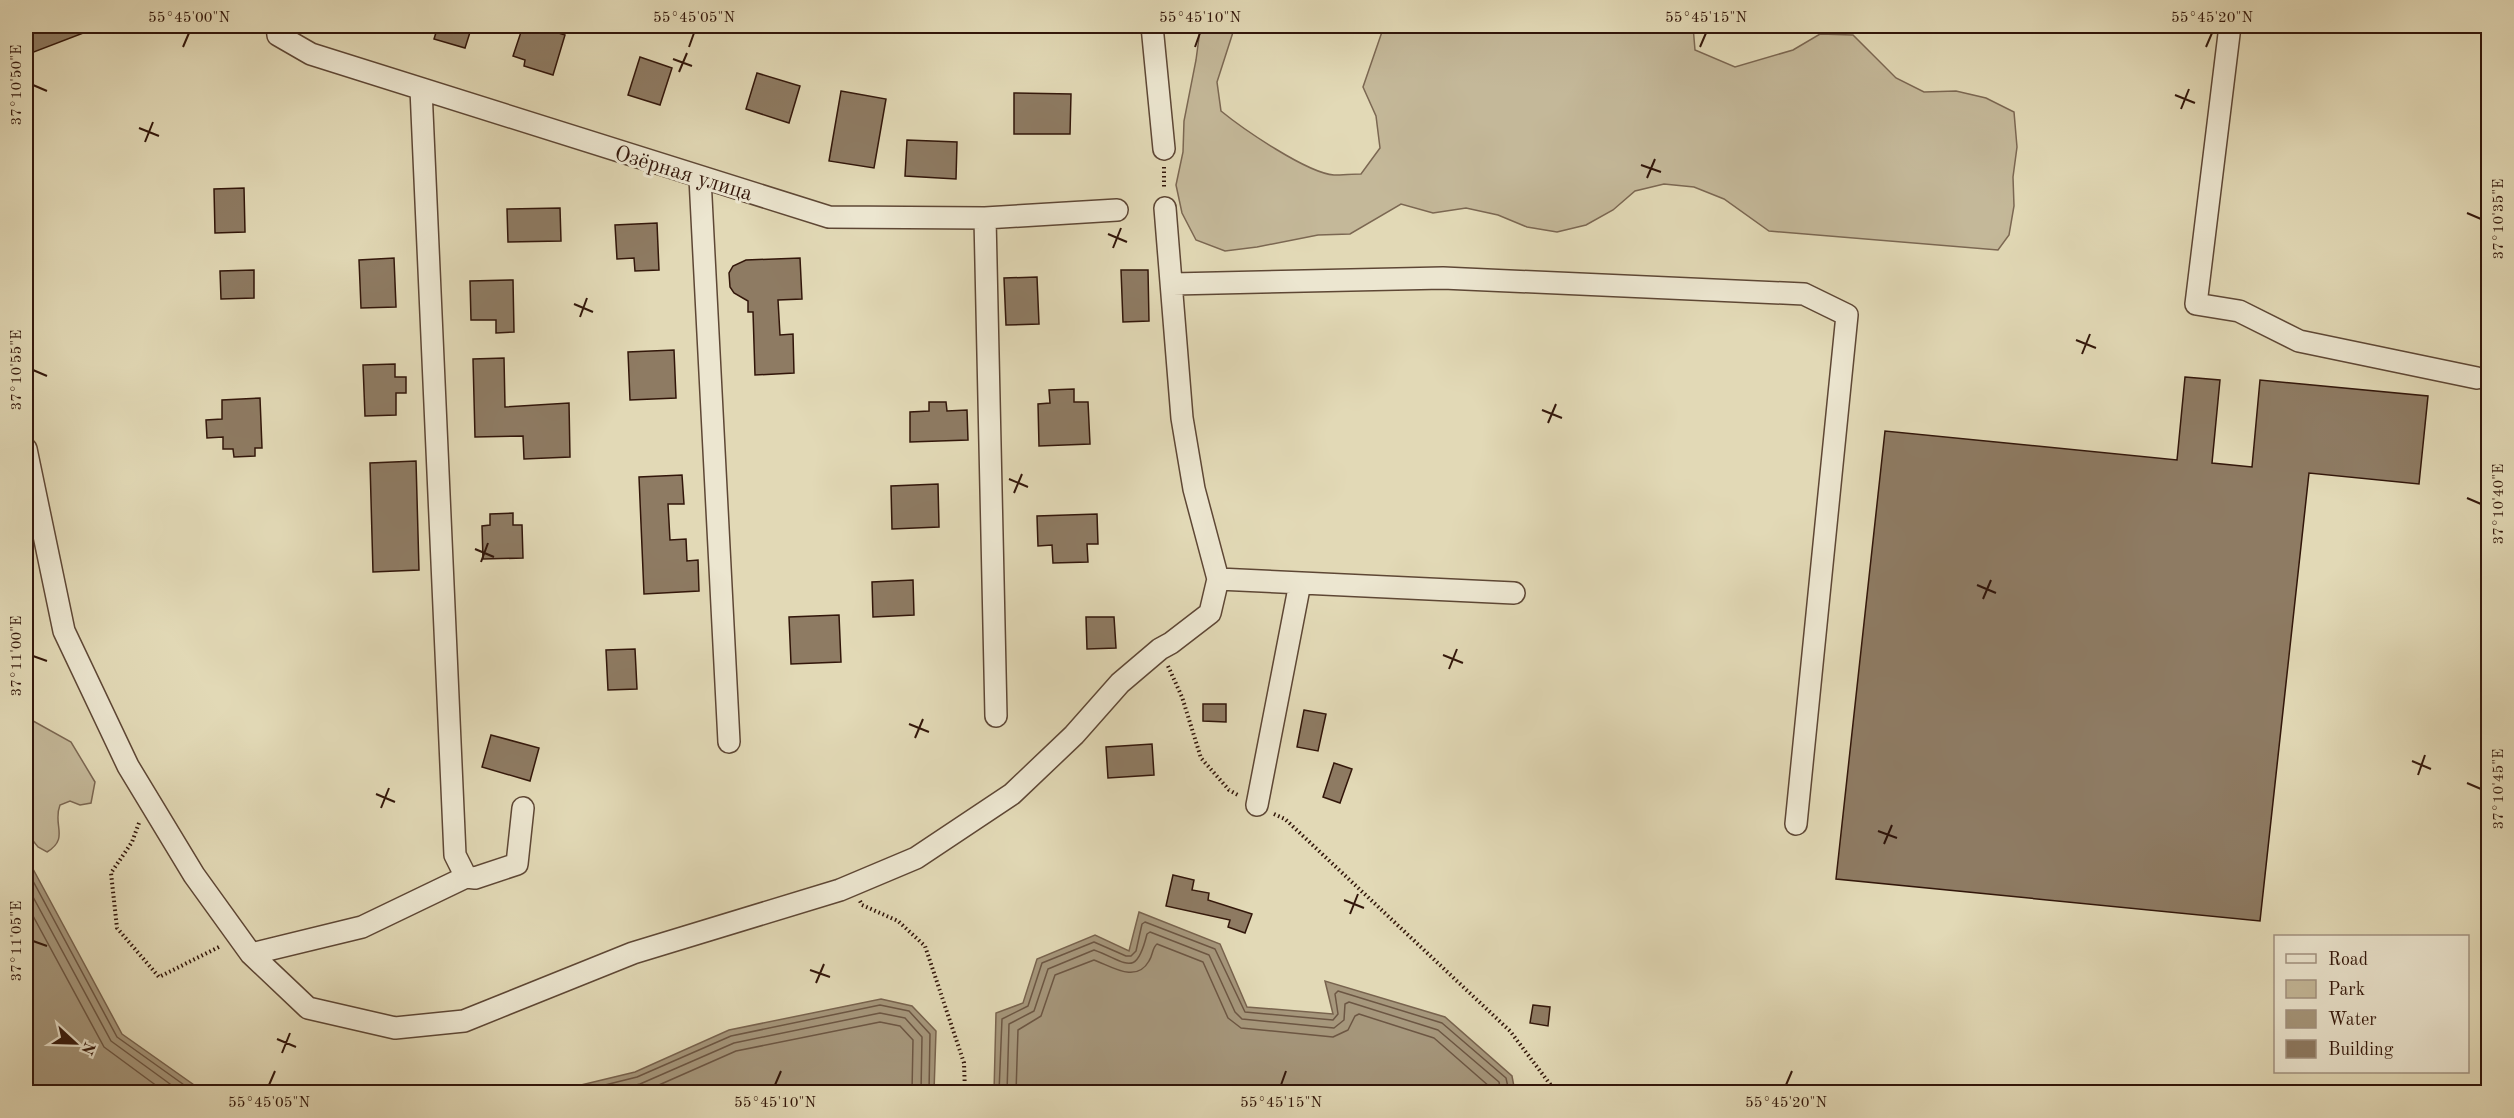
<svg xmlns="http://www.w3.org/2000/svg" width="2514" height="1118" font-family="'Old Standard TT',serif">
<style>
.green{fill:#c4b899;stroke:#7b6752;stroke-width:1.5}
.water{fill:#a6977c;stroke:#78634e;stroke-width:1.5}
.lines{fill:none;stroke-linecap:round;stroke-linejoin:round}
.shore{stroke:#6c5643;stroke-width:1.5}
.building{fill:#8e7b63;stroke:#32160a;stroke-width:1.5}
.minor-casing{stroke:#5e4735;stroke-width:24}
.path{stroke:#32160a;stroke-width:4;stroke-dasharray:1.5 3;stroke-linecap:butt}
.minor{stroke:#ece6d0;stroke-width:21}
.ticks{fill:none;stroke:#32160a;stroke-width:2}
.labels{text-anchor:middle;stroke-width:6;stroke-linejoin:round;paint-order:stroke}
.street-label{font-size:22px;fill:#32160a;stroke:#ece6d0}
.neatline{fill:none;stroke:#32160a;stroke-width:2}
.ticks-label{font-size:15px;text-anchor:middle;fill:#32160a}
</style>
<rect width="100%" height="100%" fill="#e2d9b6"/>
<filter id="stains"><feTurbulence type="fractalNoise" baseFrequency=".00333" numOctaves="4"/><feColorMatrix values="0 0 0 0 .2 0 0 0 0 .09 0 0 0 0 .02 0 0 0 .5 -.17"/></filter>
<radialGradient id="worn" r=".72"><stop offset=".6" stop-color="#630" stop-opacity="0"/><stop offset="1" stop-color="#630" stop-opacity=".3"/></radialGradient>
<!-- green -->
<path class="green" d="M1196,26h39l-18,56 4,29c22,18 86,62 113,64 9,0 18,-1 27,-1l19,-26 -4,-32 -13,-29 21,-61h309l2,24 40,17 58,-17 27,-16 33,1 43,43 28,14 32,-1 30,7 28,14 3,35 -4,30 1,29 -5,29 -11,15 -229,-19 -45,-32 -30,-12 -30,-3 -29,7 -22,19 -27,15 -29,7 -30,-5 -29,-12 -32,-7 -33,5 -32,-9 -51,30 -32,1 -61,12 -32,4 -29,-11 -14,-27 -6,-28 7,-33 1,-31 12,-61 4,-30z
M26,717l45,25 24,40 -4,21 -11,2 -10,-4 -10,4c-8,20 10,33 -13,47l-9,-5 -12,-15z"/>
<!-- water -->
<path class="water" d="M26,856l96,178 82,58h-178z
M1139,912l81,32 27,63 86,7 -8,-33 120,36 67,59 3,16h-521l2,-79 27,-10 14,-44 58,-24 34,16z
M881,999l31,7 24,25 -2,61h-382l83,-20 94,-42z"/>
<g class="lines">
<!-- shore -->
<path class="shore" d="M26,868l91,169 77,55
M26,884l85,157 70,51
M26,903l78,144 61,45
M577,1092l60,-15 94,-41 149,-31 29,6 21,23 -1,58
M607,1092l33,-8 94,-41 146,-30 25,5 17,19 -1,55
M643,1092l93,-41 144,-29 20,4 13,14 -1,52
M999,1092l3,-73 26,-13 14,-43 52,-21 32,14h5l5,-5 6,-27 3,-2 70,27 30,63 88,8 5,-6 -3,-20 3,-3 104,32 64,55 3,14
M1007,1092l2,-68 25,-13 14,-42 46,-19c33,12 42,29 53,-16l3,-2 59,23 26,57 7,7 92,9 10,-8 1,-16 4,-2 89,28 61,52 2,10
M1016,1092l2,-62 23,-14 14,-41 39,-15c17,6 42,24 55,1 4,-6 3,-13 8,-17l46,18 25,56 13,10 92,9 15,-7 7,-14 4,-2 75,24 56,49 2,5"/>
</g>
<!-- building -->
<path class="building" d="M26,26h73v1l-73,28z
M438,26h34l-7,22 -31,-9z
M523,26h13l29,9 -12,40 -29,-9 1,-6 -12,-4z
M640,57l32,11 -12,37 -32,-10z
M757,73l43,13 -11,37 -43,-14z
M841,91l45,8 -12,69 -45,-7z
M1014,93l57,1 -1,40h-56z
M907,140l50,2 -1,37 -51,-3z
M244,188l1,44 -30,1 -1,-44z
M560,208l1,33 -53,1 -1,-33z
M657,223l2,47 -24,1 -1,-13 -17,1 -2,-34z
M394,258l2,49 -35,1 -2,-48z
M800,258l2,41 -24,1 2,35 13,-1 1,39 -39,2 -2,-63h-5v-11l-14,-8 -4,-6 -1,-14 4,-7 13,-6z
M254,270v28l-33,1 -1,-28z
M1121,270h27l1,51 -26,1z
M1037,277l2,47 -33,1 -2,-47z
M513,280l1,52 -18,1v-13h-25l-1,-39z
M674,350l2,48 -46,2 -2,-48z
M504,358l1,49 64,-4 1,54 -46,2 -1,-23 -48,1 -2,-78z
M395,364v13h11v16h-10v22l-31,1 -2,-51z
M2185,377l35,3 -8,83 40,4 8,-87 168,16 -9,88 -110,-11 -49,448 -424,-42 49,-448 292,29z
M1074,389v13h14l2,42 -51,2 -1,-42 12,-1 -1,-13z
M260,398l2,50h-7v8l-21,1 -1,-8h-10v-12l-16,1 -1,-18 16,-1v-19z
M929,402h17l1,9 20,-1 1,30 -58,2v-30l19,-1z
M416,461l3,109 -46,2 -3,-109z
M682,475l2,29h-16l2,36 16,-1 1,22 11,-1 1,31 -55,3 -5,-117z
M938,484l1,43 -47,2 -1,-43z
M513,513v12h9l1,33 -40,1 -1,-33 8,-1v-11z
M1097,514l1,30h-11l1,18 -35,1 -1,-18 -14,1 -1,-30z
M913,580l1,35 -41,2 -1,-35z
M839,615l2,47 -50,2 -2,-47z
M1086,617h28l2,31 -29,1z
M635,649l2,40 -29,1 -2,-40z
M1203,704h23v18l-23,-1z
M1304,710l22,4 -8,37 -21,-4z
M491,735l48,13 -9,33 -48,-14z
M1152,744l2,31 -46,3 -2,-31z
M1334,763l18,6 -12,34 -17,-6z
M1173,875l21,5 -2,10 17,3 -1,7 44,14 -7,19 -17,-6 2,-7 -64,-14z
M1533,1005l17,2 -2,19 -18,-3z"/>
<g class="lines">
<defs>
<path id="minor" d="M277,26l1,9 33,19 518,163 156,1 132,-8
M1152,26l12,123
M2230,26l-34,278 43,7 60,30 178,37
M700,178l29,564
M985,218l11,498
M1173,284l270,-6 361,16 43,21 -51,509
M26,449l38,182 64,135 66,109 57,79 57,54 87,20 69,-7 169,-68 207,-63 76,-32 96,-64 62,-59 46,-52 40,-34 11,-6 39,-30 8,-34 -24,-90 -12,-71 -17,-210
M1218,579l296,14
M1257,805l43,-222
M466,877l9,1 42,-14 6,-56
M251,954l111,-27 104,-50 -11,-22 -34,-766"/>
</defs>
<!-- minor casing -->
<use href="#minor" class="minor-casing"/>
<!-- path -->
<path class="path" d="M1164,167v22
M1168,666l14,31 19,61 28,32 9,5
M1274,814l11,5 225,212 46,61
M139,823l-7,19 -21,31 6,55 42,49 62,-31
M860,901l2,4 36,16 27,25 39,117 1,29"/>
<!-- minor -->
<use href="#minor" class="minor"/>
</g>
<!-- ticks -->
<path class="ticks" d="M183,47l6,-14M689,47l5,-14M1195,47l5,-14M1700,47l6,-14M2206,47l6,-14M673,59l19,7M679,72l8,-19M33,85l14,6M2175,95l20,8M2181,109l8,-20M139,128l20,8M145,142l8,-20M1641,165l20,7M1647,178l8,-19M2467,213l14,6M1108,234l19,8M1113,248l8,-20M574,304l19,8M580,317l7,-19M2076,340l20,8M2082,354l8,-20M33,370l14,6M1542,410l20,8M1548,423l8,-19M1009,479l19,8M1014,493l8,-19M2467,498l14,6M475,549l19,8M481,562l7,-19M1977,585l19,8M1983,599l8,-19M1443,655l20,8M33,656l14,5M1449,669l8,-20M909,724l20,8M915,738l8,-19M2412,761l19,8M2418,775l7,-20M2467,783l14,6M376,794l19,8M381,808l8,-20M1878,831l19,7M1884,844l8,-19M1344,900l20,8M1350,914l8,-20M33,941l14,5M810,970l20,7M816,983l8,-19M277,1039l19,8M282,1053l8,-20M269,1085l6,-14M775,1085l6,-14M1281,1085l5,-14M1786,1085l6,-14"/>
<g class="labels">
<!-- street labels -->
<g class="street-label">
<text transform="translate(684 172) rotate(17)" y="8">Озёрная улица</text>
</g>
</g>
<!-- margin -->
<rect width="2514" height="1118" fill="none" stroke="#e2d9b6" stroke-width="66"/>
<!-- legend -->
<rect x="2274" y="935" width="195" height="138" fill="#ece6d0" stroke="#a29381" stroke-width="1.5"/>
<rect x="2286" y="954" width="30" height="9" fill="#ece6d0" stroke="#a29381" stroke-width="1.5"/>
<text x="2328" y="965" font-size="18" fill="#32160a">Road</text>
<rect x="2286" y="980" width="30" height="18" fill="#c4b899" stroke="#a29381" stroke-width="1.5"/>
<text x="2328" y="995" font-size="18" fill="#32160a">Park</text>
<rect x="2286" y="1010" width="30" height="18" fill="#a6977c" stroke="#a29381" stroke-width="1.5"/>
<text x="2328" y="1025" font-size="18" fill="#32160a">Water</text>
<rect x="2286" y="1040" width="30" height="18" fill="#8e7b63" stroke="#a29381" stroke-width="1.5"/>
<text x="2328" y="1055" font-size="18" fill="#32160a">Building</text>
<!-- north arrow -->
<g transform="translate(75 1043) rotate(112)" stroke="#ece6d0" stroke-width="4.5" paint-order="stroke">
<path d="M0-4.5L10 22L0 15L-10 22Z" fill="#32160a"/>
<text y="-9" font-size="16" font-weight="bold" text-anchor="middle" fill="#32160a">N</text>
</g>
<rect x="33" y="33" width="2448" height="1052" class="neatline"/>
<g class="ticks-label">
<text x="189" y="22">55°45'00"N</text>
<text x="694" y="22">55°45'05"N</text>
<text x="1200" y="22">55°45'10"N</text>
<text x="1706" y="22">55°45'15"N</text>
<text x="2212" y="22">55°45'20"N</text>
<text transform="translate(16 85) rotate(-90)" y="5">37°10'50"E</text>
<text transform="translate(2498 219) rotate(-90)" y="5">37°10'35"E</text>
<text transform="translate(16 370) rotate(-90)" y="5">37°10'55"E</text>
<text transform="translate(2498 504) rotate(-90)" y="5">37°10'40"E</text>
<text transform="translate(16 656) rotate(-90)" y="5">37°11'00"E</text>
<text transform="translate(2498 789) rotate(-90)" y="5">37°10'45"E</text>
<text transform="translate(16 941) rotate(-90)" y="5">37°11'05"E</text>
<text x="269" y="1107">55°45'05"N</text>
<text x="775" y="1107">55°45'10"N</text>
<text x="1281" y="1107">55°45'15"N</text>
<text x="1786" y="1107">55°45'20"N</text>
</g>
<rect width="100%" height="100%" filter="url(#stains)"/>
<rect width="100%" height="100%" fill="url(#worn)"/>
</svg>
